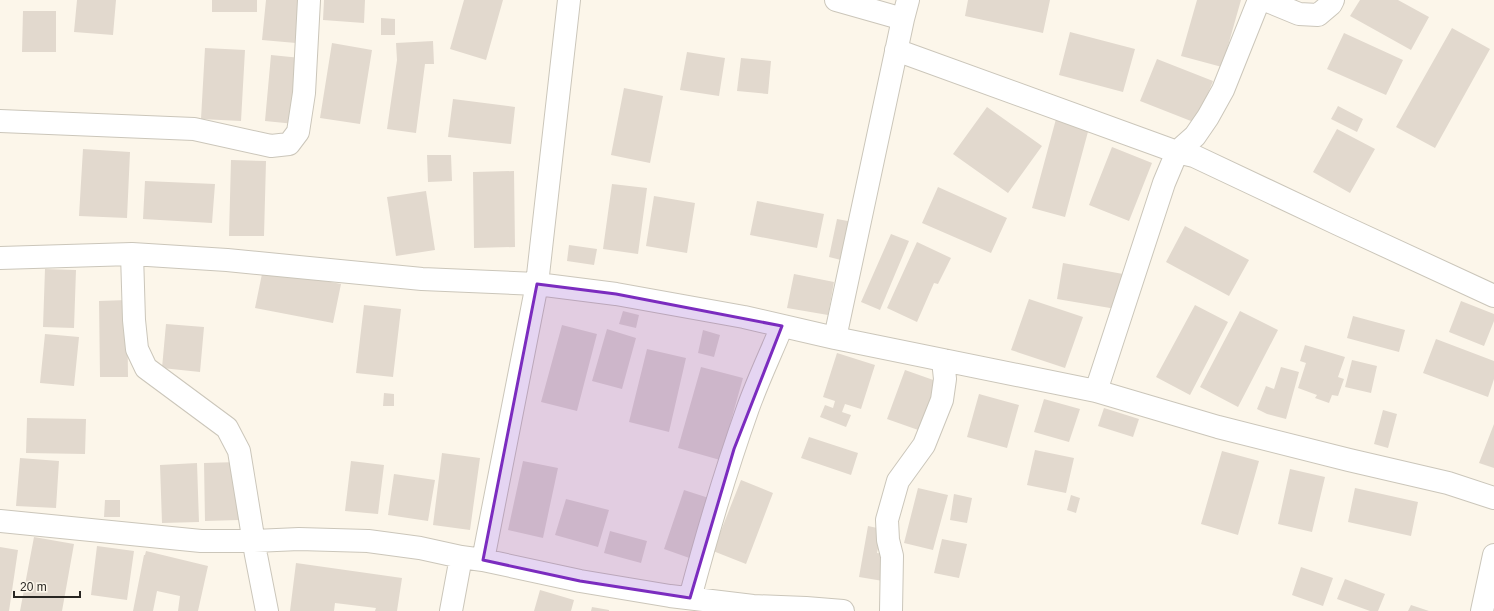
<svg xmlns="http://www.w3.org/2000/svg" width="1494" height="611" font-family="Arial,sans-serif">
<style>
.building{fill:#e2d9ce}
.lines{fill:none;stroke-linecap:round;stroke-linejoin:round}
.street-casing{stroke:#cbc6ba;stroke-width:24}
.street{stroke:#fff;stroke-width:22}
.marked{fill:#7b2cbf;fill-opacity:0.2;stroke:#7b2cbf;stroke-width:3;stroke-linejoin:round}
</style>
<rect width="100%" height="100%" fill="#fcf6ea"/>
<!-- building -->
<path class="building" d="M77,0h39l-3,35 -39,-3z
M212,0h45v12h-45z
M266,0h35l-5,43 -34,-3z
M324,0h41l-1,23 -41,-3z
M464,0h39l-17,60 -36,-11z
M968,0h82l-7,33 -78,-17z
M1197,0h44l-19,67 -41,-11z
M1360,0h38l31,17 -18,33 -61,-34z
M23,11h33v41h-34z
M381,18l14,1v16h-14z
M1452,28l38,21 -55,99 -39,-21z
M1070,32l65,17 -12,43 -64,-17z
M1344,33l59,27 -17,35 -59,-26z
M433,41l1,23h-9l-9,69 -29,-4 10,-69 -1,-17z
M332,43l40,7 -12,74 -40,-6z
M205,48l40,2 -4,71 -40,-2z
M687,52l38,6 -6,38 -39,-6z
M271,55l30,3 -6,66 -30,-3z
M741,58l30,3 -3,33 -31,-3z
M1157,59l56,22 -17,42 -56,-22z
M624,88l39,8 -13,67 -39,-8z
M453,99l62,8 -4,37 -63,-7z
M1338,106l25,13 -6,13 -26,-13z
M987,107l55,39 -34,47 -55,-39z
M1056,119l33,9 -24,89 -33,-9z
M1337,129l38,20 -25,44 -37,-21z
M1112,147l40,16 -23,58 -40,-16z
M83,149l47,3 -3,66 -48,-2z
M427,155h24l1,26 -24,1z
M231,160l35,1 -2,75h-35z
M514,171l1,76 -41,1 -1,-76z
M145,181l70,3 -3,39 -69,-4z
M612,184l35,4 -9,66 -35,-5z
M938,187l69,31 -16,35 -69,-30z
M426,191l9,59 -39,6 -9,-59z
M654,196l41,7 -8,50 -41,-7z
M757,201l67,13 -7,34 -67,-13z
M837,219l16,3 -8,39 -16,-4z
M1185,226l64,34 -20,36 -63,-34z
M891,234l18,7 -29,69 -19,-8z
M917,242l34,16 -13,26 -4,-1 -17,39 -30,-14z
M569,245l28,4 -3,16 -27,-4z
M1063,263l60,11 -7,35 -59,-10z
M45,269l31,1 -2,58 -31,-1z
M263,269l78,15 -8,39 -78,-15z
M794,274l40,8 -6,33 -41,-7z
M1029,299l54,18 -18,51 -54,-18z
M127,300l1,77h-28l-1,-76z
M1461,301l33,13v7l-10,25 -35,-14z
M364,305l37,4 -8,68 -37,-4z
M1195,305l33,17 -38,73 -34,-18z
M623,311l16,4 -3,13 -17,-4z
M1240,311l38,19 -40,77 -38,-20z
M1353,316l52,14 -6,22 -52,-14z
M166,324l38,3 -4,45 -38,-4z
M562,325l35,9 -20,77 -36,-9z
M607,329l29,9 -14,51 -30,-8z
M703,330l17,5 -6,22 -16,-4z
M45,334l34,3 -5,49 -34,-3z
M1436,339l58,22v18l-6,18 -65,-24z
M1305,345l40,12 -7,20 6,2 -6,17 -6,-1 -3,8 -14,-5 2,-3 -19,-7 8,-25 -6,-2z
M647,349l39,9 -17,74 -40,-10z
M837,353l38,12 -14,44 -16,-5 -3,8 9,3 -5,12 -26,-10 5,-12 8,3 2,-7 -12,-4z
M1352,360l25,6 -6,27 -26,-6z
M701,367l42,11 -23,82 -42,-12z
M1281,367l18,5 -13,47 -19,-5 -10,-5 9,-23 8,3z
M905,370l34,12 -18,49 -34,-12z
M384,393l10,1v12h-11z
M979,394l40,11 -12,43 -40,-11z
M1044,399l36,10 -11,33 -35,-10z
M1104,408l35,11 -6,18 -35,-11z
M1383,410l14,4 -9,34 -14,-4z
M27,418l59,1 -1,35 -59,-1z
M1494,424v44l-15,-5z
M809,437l49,16 -7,22 -50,-17z
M1035,450l39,8 -8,35 -39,-8z
M1222,451l37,10 -21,74 -37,-11z
M442,453l38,5 -10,72 -37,-5z
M20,458l39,3 -3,47 -40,-2z
M351,461l33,4 -6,49 -33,-3z
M523,461l35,7 -15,70 -35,-8z
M238,462l1,58 -34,1 -1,-58z
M197,463l2,59 -37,1 -2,-58z
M1290,469l35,8 -13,55 -34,-8z
M394,474l41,6 -7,41 -40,-6z
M741,480l32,13 -27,71 -33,-13z
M918,488l30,7 -15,55 -29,-7z
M1355,488l63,14 -7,34 -63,-14z
M684,490l31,10 -20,60 -31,-11z
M954,494l18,4 -5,25 -17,-3z
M1071,495l9,3 -4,15 -9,-3z
M566,499l43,11 -11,37 -43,-12z
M105,500h15v17h-16z
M868,526l14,3 -5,24 9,1 -3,27 -24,-4z
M610,531l37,10 -6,22 -37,-10z
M34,537l40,7 -12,67h-42z
M942,539l25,5 -8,34 -25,-5z
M97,546l37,5 -7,49 -36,-5z
M0,547l18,3 -9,61h-9z
M146,551l62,15 -10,45h-20l2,-15 -23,-5 -4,20h-20l11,-56h1z
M296,563l106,15 -5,33h-22l1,-3 -41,-5 -1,8h-44z
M1301,567l32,11 -10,28 -31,-11z
M1345,579l40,15 -7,17h-8l-33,-12z
M540,590l34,10 -3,11h-37z
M1411,605l18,6h-21z
M592,607l17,3v1h-18z"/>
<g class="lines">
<defs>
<path id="street" d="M836,0l67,19
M1265,0l34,14 19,1 13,-11 2,-4
M896,50l281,102 17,4 144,68 156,72
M0,121l194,8 77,17 18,-2 9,-12 6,-39 5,-93
M132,254l2,66 3,29 9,19 81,60 12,23 17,104 11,56
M0,258l132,-4 95,6 195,19 115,5 79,10 128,23 91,21 261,53 122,36 131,33 99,23 46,15
M835,338l68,-319 5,-19
M1096,391l68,-208 13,-31 18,-16 13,-19 15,-27 36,-90
M0,521l201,20h53l45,-2 69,2 52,7 41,9 22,3 97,21 90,15 83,10 53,2 37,3
M483,560l54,-276 32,-284
M690,598c17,-64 36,-128 58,-190 10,-28 23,-55 34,-82
M451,611l10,-54
M891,611l1,-55 -4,-16 -1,-20 11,-39 26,-36 18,-45 3,-21 -2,-19
M1482,611l12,-56"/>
</defs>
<!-- street casing -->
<use href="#street" class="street-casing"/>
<!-- street -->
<use href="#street" class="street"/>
</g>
<!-- marked area -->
<path class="marked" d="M537,284l79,10 166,32 -48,123 -44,149 -110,-17 -97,-21z"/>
<!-- scale -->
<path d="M14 591v6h66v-6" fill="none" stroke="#282622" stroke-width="2"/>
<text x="20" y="591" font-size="12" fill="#282622" stroke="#fcf6ea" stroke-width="3" paint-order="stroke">20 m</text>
</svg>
